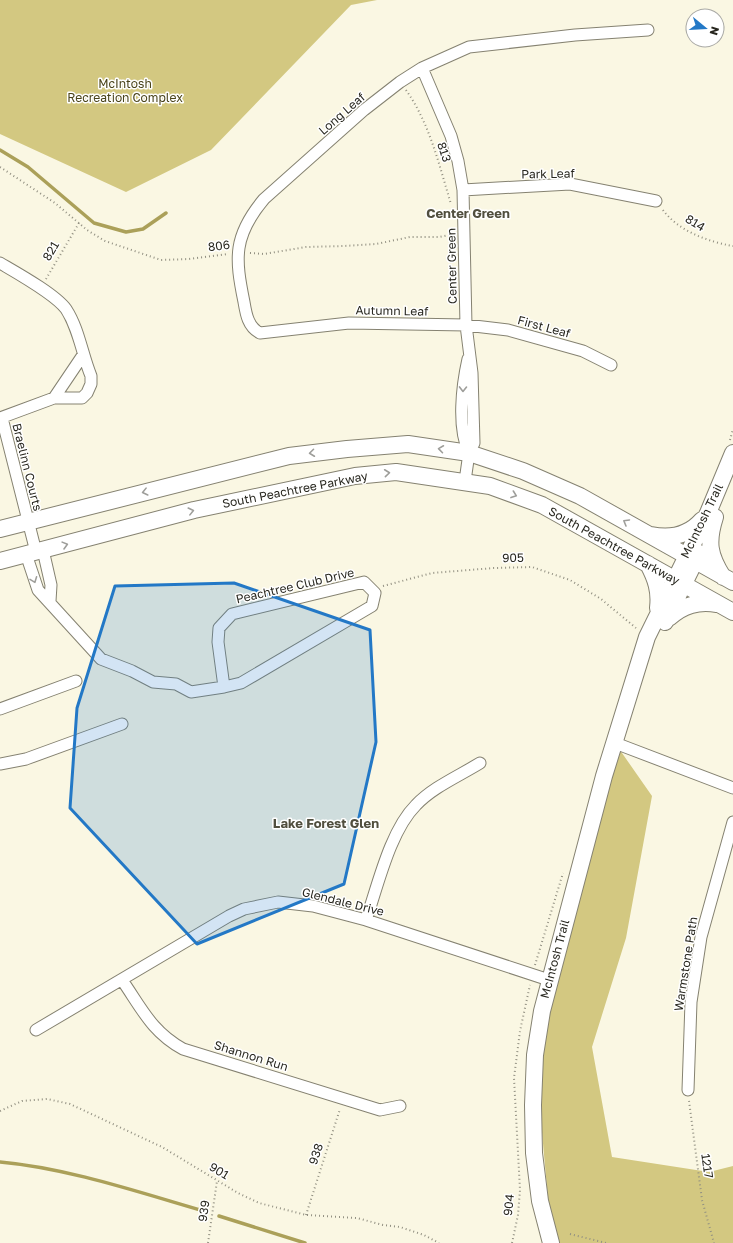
<svg xmlns="http://www.w3.org/2000/svg" width="733" height="1243" font-family="'Golos Text',sans-serif">
<style>
.green{fill:#d3c881}
.lines{fill:none;stroke-linecap:round;stroke-linejoin:round}
.stream{stroke:#aba059;stroke-width:3.5}
.street-casing{stroke:#858271;stroke-width:13}
.secondary-casing{stroke:#858271;stroke-width:18}
.path{stroke:#929082;stroke-width:2;stroke-dasharray:1 3;stroke-linecap:butt}
.street{stroke:#fff;stroke-width:11}
.secondary{stroke:#fff;stroke-width:16}
.oneway{stroke:#9e9e9a}
.marked{fill:#2378c6;fill-opacity:0.2;stroke:#2378c6;stroke-width:3;stroke-linejoin:round}
.labels{text-anchor:middle;stroke-width:3;stroke-linejoin:round;paint-order:stroke}
.park-label{font-size:12px;fill:#49431a;stroke:#fff}
.street-label{font-size:12px;fill:#28271f;stroke:#fff}
.neighbourhood-label{font-size:13px;font-weight:bold;fill:#514f3f;stroke:#fff}
</style>
<rect width="100%" height="100%" fill="#faf7e3"/>
<!-- green -->
<path class="green" d="M0,0h377l-26,5 -140,145 -85,42 -126,-58z
M615,743l37,53 -26,142 -34,109 20,110 97,15 24,-6v77h-181l-17,-188z"/>
<g class="lines">
<!-- stream -->
<path class="stream" d="M0,150l28,17 66,56 32,9 17,-3 23,-16
M0,1162c68,6 141,31 207,50
M219,1216l86,27"/>
<defs>
<path id="street" d="M422,68l29,68 7,25 5,29 3,135 6,48 2,70 -5,10 -4,28
M463,190l107,-6 86,17
M0,263c17,10 55,31 66,46 13,20 16,45 25,67v8l-4,9 -5,5h-28l-54,20
M468,359c-6,27 -11,68 1,94
M611,365l-28,-14 -75,-21 -42,-5 -117,-2 -89,10c-12,-6 -14,-19 -16,-31 -9,-44 -11,-66 20,-103l100,-89 36,-28 22,-14 47,-21 106,-12 73,-5
M54,398l29,-43
M2,418l34,134
M43,550l8,35 -1,16
M26,554l12,36 63,69 31,12 21,11 23,2 15,8 33,-5 -6,-45 1,-14 13,-14 132,-32 11,11 -3,13 -131,77 -17,4
M0,709l76,-28
M615,743l118,45
M0,764l26,-5 96,-35
M366,920c12,-35 24,-89 50,-115 17,-18 43,-29 64,-42
M122,980c20,29 30,52 61,69l197,61 20,-4
M36,1030l193,-114 15,-7 34,-7 35,4 53,14 183,60
M688,1090l3,-88 10,-65 32,-115"/>
<path id="secondary" d="M715,517c-8,25 -6,38 8,60
M0,529l289,-73 58,-7 61,-5 61,9 54,18 57,25 153,86
M651,535c19,4 37,1 51,-15
M0,561l194,-51 161,-34 41,-4 94,14 52,19 191,107
M648,564c8,15 12,27 10,44
M669,618c14,-13 29,-17 48,-14
M665,622l34,-69
M551,1243l-11,-42 -6,-48 -1,-48 2,-50 7,-44 62,-235 43,-139 61,-124 25,-60"/>
</defs>
<!-- street casing -->
<use href="#street" class="street-casing"/>
<!-- secondary casing -->
<use href="#secondary" class="secondary-casing"/>
<!-- path -->
<path class="path" d="M406,90c24,34 33,75 45,114
M0,167l55,36 32,27 18,11 56,19 28,-1 39,-5
M663,210c15,21 46,32 70,36
M250,253l14,1 42,-7 38,-1 32,-2 34,-7h29l15,-3
M46,279l33,-56
M730,440l3,-11
M383,586l49,-13 62,-5 38,-1 38,13 31,19 35,29
M535,965l28,-92
M689,1101l13,99 12,43
M0,1111l22,-10 25,-2 23,5 92,43 76,46 21,10 47,12 51,3 26,7 17,2 24,8 15,8
M306,1215l34,-106
M570,1234l36,9
M208,1243l9,-62
M512,1243l6,-28 2,-25 -6,-112 6,-47 10,-46"/>
<!-- street -->
<use href="#street" class="street"/>
<!-- secondary -->
<use href="#secondary" class="secondary"/>
</g>
<!-- one-way arrows -->
<defs><path id="oneway-chevron" d="M-2-3.5L2.5 0L-2 3.5" fill="none" stroke-width="1.6" stroke-linecap="round" stroke-linejoin="round"/></defs>
<g class="oneway">
<use href="#oneway-chevron" transform="translate(463 389) rotate(91)"/>
<use href="#oneway-chevron" transform="translate(441 449) rotate(-172)"/>
<use href="#oneway-chevron" transform="translate(312 453) rotate(173)"/>
<use href="#oneway-chevron" transform="translate(387 473) rotate(-6)"/>
<use href="#oneway-chevron" transform="translate(145 492) rotate(166)"/>
<use href="#oneway-chevron" transform="translate(514 495) rotate(20)"/>
<use href="#oneway-chevron" transform="translate(191 511) rotate(-14)"/>
<use href="#oneway-chevron" transform="translate(626 522) rotate(-150)"/>
<use href="#oneway-chevron" transform="translate(65 545) rotate(-15)"/>
<use href="#oneway-chevron" transform="translate(34 580) rotate(69)"/>
</g>
<!-- marked area -->
<path class="marked" d="M234,583l136,47 6,112 -32,142 -147,60 -127,-136 7,-100 38,-122z"/>
<g class="labels">
<!-- park labels -->
<g class="park-label">
<text x="125" y="88">McIntosh<tspan x="125" dy="14">Recreation Complex</tspan></text>
</g>
<!-- street labels -->
<g class="street-label">
<text transform="translate(342 114) rotate(-41)" y="4">Long Leaf</text>
<text transform="translate(444 152) rotate(72)" y="4">813</text>
<text transform="translate(548 174) rotate(-1)" y="4">Park Leaf</text>
<text transform="translate(695 223) rotate(31)" y="4">814</text>
<text transform="translate(219 246) rotate(-7)" y="4">806</text>
<text transform="translate(51 251) rotate(-59)" y="4">821</text>
<text transform="translate(452 266) rotate(-91)" y="4">Center Green</text>
<text transform="translate(392 311) rotate(1)" y="4">Autumn Leaf</text>
<text transform="translate(544 327) rotate(15)" y="4">First Leaf</text>
<text transform="translate(27 467) rotate(76)" y="4">Braelinn Courts</text>
<text transform="translate(295 490) rotate(-11)" y="4">South Peachtree Parkway</text>
<text transform="translate(702 521) rotate(-64)" y="4">McIntosh Trail</text>
<text transform="translate(614 546) rotate(29)" y="4">South Peachtree Parkway</text>
<text transform="translate(513 558) rotate(-1)" y="4">905</text>
<text transform="translate(295 586) rotate(-13)" y="4">Peachtree Club Drive</text>
<text transform="translate(343 902) rotate(14)" y="4">Glendale Drive</text>
<text transform="translate(555 959) rotate(-75)" y="4">McIntosh Trail</text>
<text transform="translate(686 964) rotate(-81)" y="4">Warmstone Path</text>
<text transform="translate(251 1056) rotate(17)" y="4">Shannon Run</text>
<text transform="translate(316 1154) rotate(-72)" y="4">938</text>
<text transform="translate(707 1166) rotate(82)" y="4">1217</text>
<text transform="translate(219 1171) rotate(31)" y="4">901</text>
<text transform="translate(509 1205) rotate(-84)" y="4">904</text>
<text transform="translate(204 1211) rotate(-82)" y="4">939</text>
</g>
<!-- neighbourhood labels -->
<g class="neighbourhood-label">
<text x="468" y="218">Center Green</text>
<text x="326" y="828">Lake Forest Glen</text>
</g>
</g>
<!-- north arrow -->
<g transform="translate(705 28) rotate(108)"><circle r="19" fill="#ffffff" stroke="#a9a9a5"/>
<path d="M0-3L7 15L0 10L-7 15Z" fill="#2378c6"/>
<text y="-6" font-size="11" font-weight="bold" text-anchor="middle" fill="#28271f">N</text>
</g>
</svg>
